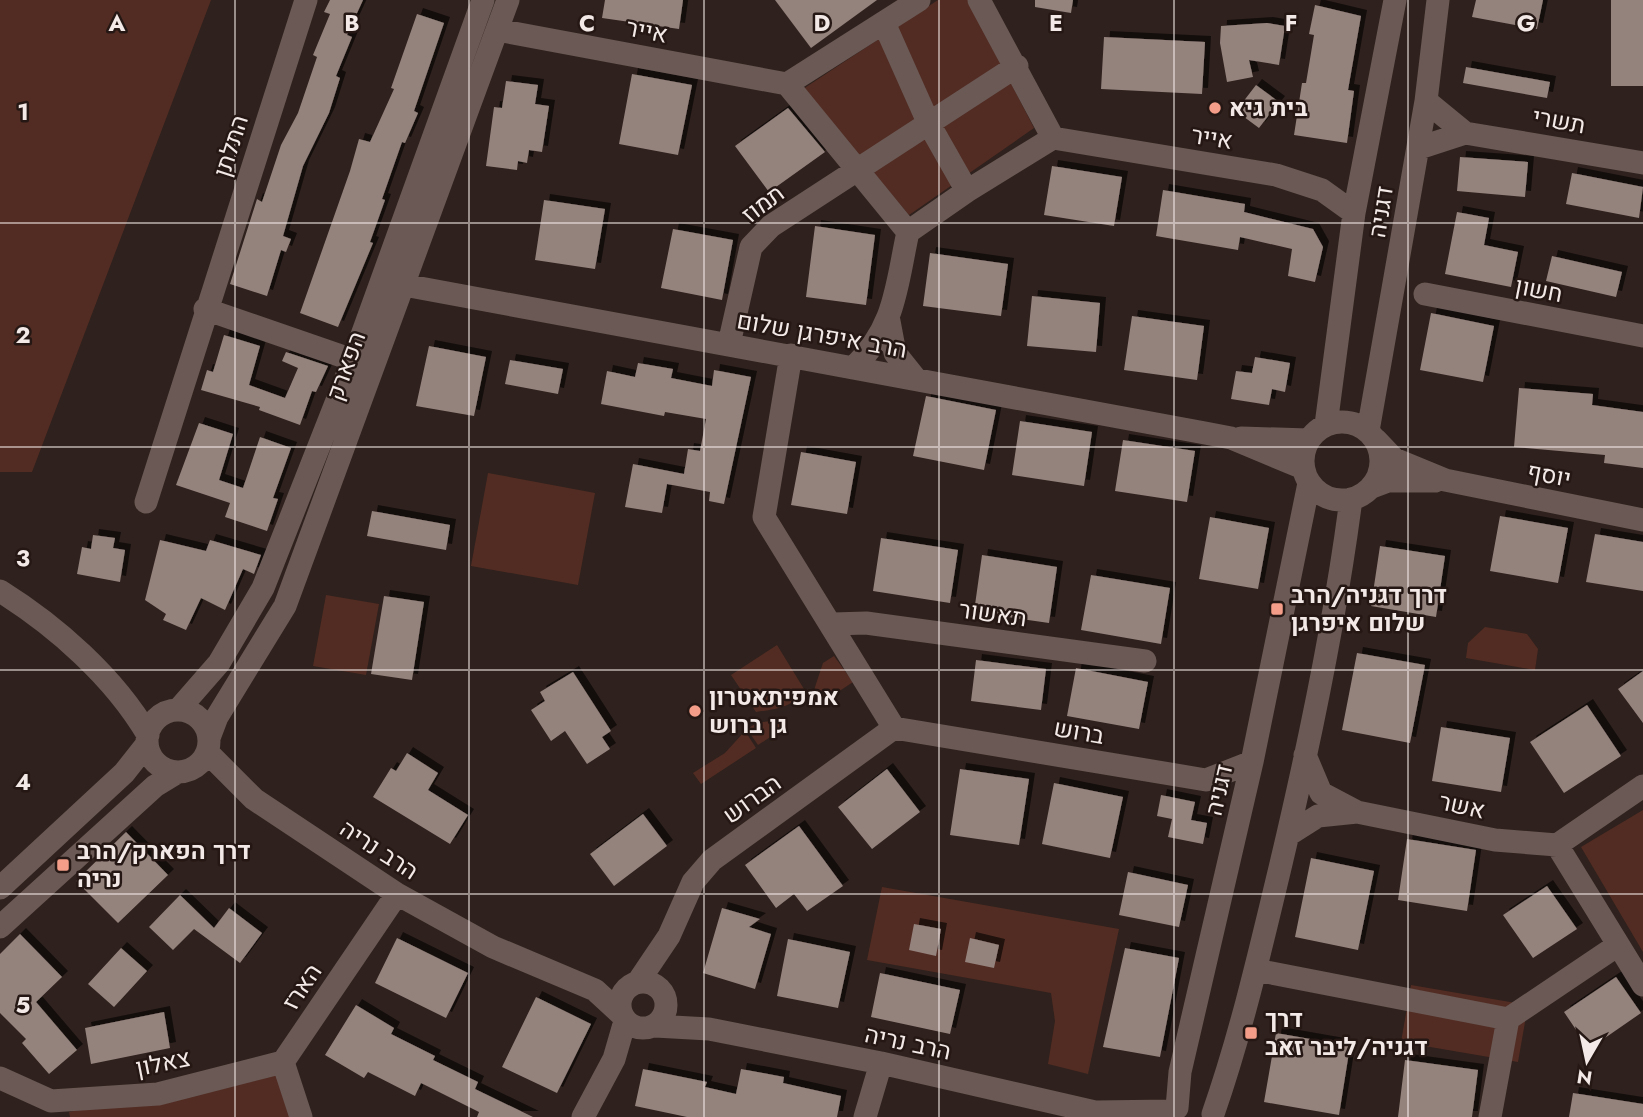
<svg xmlns="http://www.w3.org/2000/svg" width="1643" height="1117" font-family="Jost,Heebo,sans-serif">
<style>
.green{fill:#522c23}
.building{fill:#94827d;filter:url(#shadow)}
.lines{fill:none;stroke-linecap:round;stroke-linejoin:round}
.minor{stroke:#6a5955;stroke-width:23}
.grid{fill:none;stroke:#f3e9e6;stroke-width:2;stroke-opacity:0.55}
.poi-dot{fill:#f49e89;stroke:#251814;stroke-width:2.5}
.labels{text-anchor:middle;stroke-width:5;stroke-linejoin:round;paint-order:stroke}
.street-label{font-size:24px;fill:#f3e9e6;stroke:#251814}
.poi-label{font-size:24px;font-weight:bold;fill:#f3e9e6;stroke:#251814;text-anchor:start}
.grid-label{font-size:23px;text-anchor:middle;font-weight:bold;fill:#f3e9e6;stroke:#251814;stroke-width:5;stroke-linejoin:round;paint-order:stroke}
</style>
<defs>
<filter id="shadow"><feDropShadow dx="6" dy="-6" stdDeviation="0" flood-color="#0009"/></filter>
</defs>
<rect width="100%" height="100%" fill="#2f211d"/>
<!-- green -->
<path class="green" d="M0,0h211l-179,472h-32z
M938,0h30l66,128 -125,87 -106,-126z
M488,473l107,20 -17,92 -107,-19z
M326,595l53,9 -13,71 -53,-9z
M1485,627l42,7 11,15 -3,21 -69,-12 2,-15z
M777,645l27,44c-10,19 -28,20 -48,23l-25,-37z
M834,656l19,26 -36,24 -6,-7 12,-36z
M782,719l5,7 -29,19 -11,-16 10,-6z
M745,731l11,17 -55,36 -8,-11 32,-20z
M1643,810v142l-62,-105z
M882,887l237,42 -31,145 -40,-10 7,-43 -4,-28 -184,-33z
M1411,985l117,20 -10,57 -117,-20z
M279,1069l12,48h-221l-1,-5z"/>
<!-- building -->
<path class="building" d="M330,0h33l-16,35 5,2 -16,39 4,2 -11,35 -26,53 -20,70 8,3 -5,13 -5,-2 -14,46 -37,-12 27,-85 5,3 19,-57 17,-32 19,-56 -4,-2 17,-41 -6,-2z
M605,0h78l-4,29 -77,-11z
M775,0h102l-66,48z
M1035,0h38l-2,13 -36,-6z
M1476,0h67l-6,29 -65,-12z
M1611,0h32v86h-32z
M1315,5l46,11 -13,74 6,1 -7,52 -53,-8 8,-52h4l8,-48 -5,-1z
M417,14l27,9 -30,88 4,2 -13,30 -3,-1 -20,57 3,1 -15,42 3,1 -35,84 -38,-14 50,-142 9,-32 11,3 24,-53 -3,-1z
M1267,23l18,3 -6,39 -30,-5 4,17 -26,5 -7,-39 1,-17z
M1104,37l101,5 -3,52 -101,-5z
M1466,67l84,15 -3,16 -84,-15z
M632,74l60,11 -14,70 -59,-11z
M506,81l32,4 -3,19 14,2 -7,46 -13,-2 -2,13 -9,-2 -1,9 -31,-4 8,-59 8,1z
M1256,85l23,17 -20,26 -23,-17z
M788,108l37,44 -56,40 -34,-46z
M1460,157l68,5 -3,35 -68,-6z
M1052,166l70,11 -8,49 -70,-11z
M1572,173l71,14 -4,31 -73,-14z
M1163,190l82,14 -1,8 69,17 10,18 -8,35 -27,-6 4,-27 -52,-12 -2,13 -82,-14z
M544,200l61,9 -10,60 -60,-9z
M1457,212l32,6 -5,27 34,7 -7,35 -66,-13z
M815,226l60,9 -9,70 -60,-8z
M673,229l60,11 -11,60 -61,-12z
M930,253l78,11 -7,52 -78,-10z
M1552,256l70,16 -6,25 -70,-16z
M1032,296l68,7 -4,49 -69,-6z
M1431,313l63,13 -11,56 -63,-12z
M1132,316l72,10 -7,54 -73,-10z
M224,335l36,11 -11,39 36,13 13,-30 -16,-7 4,-9 42,14 -12,26 -4,-1 -12,34 -41,-15 1,-3 -59,-17 6,-20 6,2z
M429,346l57,11 -12,59 -58,-10z
M1255,357l35,6 -5,29 -13,-3 -3,16 -38,-6 5,-28 16,2z
M510,360l53,9 -5,25 -53,-10z
M638,363l35,6 -2,9 41,8 2,-16 37,7 -27,127 -15,-3 1,-9 -43,-8 -5,29 -37,-6 8,-43 51,10 4,-25 12,2 6,-32 -41,-7 -1,4 -63,-12 6,-33 28,6z
M1519,388l74,6 -1,11 51,7v56l-39,-5 1,-8 -91,-8z
M926,396l70,14 -12,60 -71,-14z
M1020,421l72,11 -8,54 -72,-11z
M199,423l34,11 -14,46 24,8 17,-51 31,11 -18,50 5,1 -11,32 -42,-14 5,-14 -54,-18z
M1123,440l72,11 -8,51 -72,-11z
M801,452l55,10 -9,52 -56,-9z
M372,511l78,14 -4,25 -79,-14z
M1500,516l68,12 -10,55 -68,-12z
M1210,517l59,11 -11,61 -59,-10z
M1595,534l48,8v49l-57,-9z
M93,535l22,3 -2,10 12,2 -5,32 -43,-8 5,-27 9,2z
M881,538l77,12 -8,53 -77,-12z
M160,540l46,11 4,-11 51,15 -7,19 -11,-5 -18,41 -24,-12 -15,32 -23,-10 3,-6 -21,-14z
M1380,546l65,10 -9,61 -65,-11z
M982,555l75,12 -8,56 -75,-11z
M1091,575l79,13 -9,56 -80,-14z
M384,596l40,6 -12,78 -41,-6z
M1357,653l68,12 -15,78 -68,-13z
M976,660l70,9 -5,41 -70,-9z
M1076,668l72,14 -9,47 -72,-13z
M1643,671v52l-25,-34z
M573,672l38,59 -9,6 8,12 -23,15 -22,-33 -14,10 -20,-31 14,-9 -5,-9z
M1587,705l34,51 -57,37 -34,-51z
M1441,727l69,11 -9,54 -69,-11z
M407,753l31,20 -10,17 40,25 -18,29 -77,-47 18,-29 5,3z
M887,769l33,43 -48,37 -34,-42z
M960,769l69,10 -10,66 -69,-10z
M1054,783l69,14 -13,61 -68,-14z
M1161,795l34,7 -4,18 16,3 -4,21 -35,-7 4,-18 -15,-3z
M643,814l24,32 -53,40 -24,-32z
M799,826l44,60 -36,25 -13,-17 -18,14 -31,-43z
M126,832l42,43 -50,48 -42,-42z
M1407,839l69,11 -9,61 -69,-11z
M1311,858l63,13 -16,79 -63,-13z
M1128,872l60,13 -9,42 -60,-12z
M1547,886l30,43 -44,29 -30,-43z
M180,895l34,33 15,-20 33,25 -22,30 -46,-34 -21,21 -24,-23z
M722,908l38,11 -11,8 22,7 -16,55 -52,-16z
M914,924l27,5 -5,27 -27,-6z
M20,934l42,43 -26,25 41,48 -28,24 -27,-31 4,-4 -26,-26v-59z
M397,938l71,35 -22,45 -71,-35z
M970,938l29,7 -5,23 -29,-6z
M788,939l62,13 -12,56 -61,-12z
M121,948l26,23 -33,36 -26,-23z
M1125,948l54,10 -19,99 -57,-10z
M880,973l80,17 -10,44 -79,-17z
M1616,977l25,36 -52,36 -25,-37z
M536,997l55,27 -34,69 -55,-26z
M356,1005l38,23 -3,6 44,22 -2,4 45,22 -3,7 58,28h-56l2,-5 -58,-29 -6,13 -47,-24 -4,6 -39,-23z
M164,1012l6,36 -79,16 -6,-36z
M1276,1033l74,13 -11,69 -75,-13z
M1405,1060l73,10 -6,47h-74z
M643,1069l64,13 -2,5 31,7 5,-25 43,8 -1,6 58,13 -4,21h-150l-52,-11z
M1573,1093l70,11v13h-74z"/>
<g class="lines">
<!-- minor -->
<path class="minor" d="M979,0l74,138
M884,23l45,101 38,67
M497,30l290,54 121,148 59,-41 86,-53 223,37 46,15 32,23
M787,84l132,-84
M1465,133l178,30
M1419,148l46,-15 -39,-32
M404,285l801,148 26,5 72,30
M1425,294l218,42
M205,309l148,51
M889,321l6,32 20,25
M729,344l22,-97 20,-21 246,-160
M791,355l-27,162 130,211
M854,367c42,-41 42,-80 54,-135
M1303 461a39 39 0 1 1 78 0a39 39 0 1 1-78 0Z
M1326,425l28,-212 41,-213
M1368,431l58,-330 12,-101
M1241,438l67,2
M1376,440l18,19 51,21 198,40
M1372,487l16,-6h47
M146,502l160,-502
M0,591c56,35 114,86 148,144
M833,624l33,-1 279,38
M178,710l41,-47 44,-75 90,-228 130,-360
M147 741a31 31 0 1 1 62 0a31 31 0 1 1-62 0Z
M894,728l312,52 46,-18
M209,738l8,-21 68,-111 223,-606
M207,752l47,47 143,95 96,53 102,43 26,24
M1305,755l16,38 36,19 138,28 62,5 86,-59
M1288,835l30,-19 39,-4
M1557,845l86,140
M0,888l124,-115 23,-29
M0,927l155,-141 23,-14
M1256,970l252,49 -18,98
M620 1005a23 23 0 1 1 46 0a23 23 0 1 1-46 0Z
M638,982l31,-46 24,-54 19,-22 182,-132
M1508,1019l110,-74
M655,1026l54,3 172,34 214,49 75,-1
M283,1062l114,-168
M283,1062l18,55
M0,1078l51,23 107,-7 125,-32
M1177,1108l3,-36 72,-310 57,-279
M1213,1114c28,-80 47,-163 67,-246 29,-122 55,-245 71,-369
M583,1117l31,-58 11,-38
M865,1117l16,-54"/>
</g>
<!-- grid -->
<path class="grid" d="M235,0v1117M469,0v1117M704,0v1117M939,0v1117M1174,0v1117M1408,0v1117M0,223h1643M0,447h1643M0,670h1643M0,894h1643"/>
<!-- markers -->
<g class="poi-dot">
<circle cx="1215" cy="108" r="7"/>
<rect x="1270" y="602" width="14" height="14" rx="3.5"/>
<circle cx="695" cy="711" r="7"/>
<rect x="56" y="858" width="14" height="14" rx="3.5"/>
<rect x="1244" y="1026" width="14" height="14" rx="3.5"/>
</g>
<g class="labels">
<!-- street labels -->
<g class="street-label">
<text transform="translate(647 31) rotate(11)" y="8">אייר</text>
<text transform="translate(1559 121) rotate(10)" y="8">תשרי</text>
<text transform="translate(1212 138) rotate(9)" y="8">אייר</text>
<text transform="translate(231 146) rotate(-72)" y="8">התלתן</text>
<text transform="translate(763 204) rotate(-37)" y="8">תמוז</text>
<text transform="translate(1381 212) rotate(-81)" y="8">דגניה</text>
<text transform="translate(1539 290) rotate(11)" y="8">חשון</text>
<text transform="translate(822 335) rotate(10)" y="8">הרב איפרגן שלום</text>
<text transform="translate(346 366) rotate(-70)" y="8">הפארק</text>
<text transform="translate(1549 475) rotate(11)" y="8">יוסף</text>
<text transform="translate(993 614) rotate(8)" y="8">תאשור</text>
<text transform="translate(1079 732) rotate(10)" y="8">ברוש</text>
<text transform="translate(1219 790) rotate(-77)" y="8">דגניה</text>
<text transform="translate(752 799) rotate(-36)" y="8">הברוש</text>
<text transform="translate(1462 806) rotate(12)" y="8">אשר</text>
<text transform="translate(379 850) rotate(33)" y="8">הרב נריה</text>
<text transform="translate(302 987) rotate(-56)" y="8">הארז</text>
<text transform="translate(908 1043) rotate(12)" y="8">הרב נריה</text>
<text transform="translate(163 1063) rotate(-11)" y="8">צאלון</text>
</g>
<!-- poi labels -->
<g class="poi-label">
<text x="1229" y="116">בית גיא</text>
<text x="1291" y="603">דרך דגניה/הרב<tspan x="1291" dy="28">שלום איפרגן</tspan></text>
<text x="709" y="705">אמפיתאטרון<tspan x="709" dy="28">גן ברוש</tspan></text>
<text x="77" y="859">דרך הפארק/הרב<tspan x="77" dy="28">נריה</tspan></text>
<text x="1265" y="1027">דרך<tspan x="1265" dy="28">דגניה/ליבר זאב</tspan></text>
</g>
</g>
<g class="grid-label">
<text x="117" y="31">A</text>
<text x="352" y="31">B</text>
<text x="587" y="31">C</text>
<text x="822" y="31">D</text>
<text x="1056" y="31">E</text>
<text x="1291" y="31">F</text>
<text x="1526" y="31">G</text>
<text x="23" y="120">1</text>
<text x="23" y="343">2</text>
<text x="23" y="566">3</text>
<text x="23" y="790">4</text>
<text x="23" y="1013">5</text>
</g>
<!-- north arrow -->
<g transform="translate(1587 1061) rotate(189)" stroke="#251814" stroke-width="5" paint-order="stroke">
<path d="M0-5L12 26L0 18L-12 26Z" fill="#f3e9e6"/>
<text y="-10" font-size="19" font-weight="bold" text-anchor="middle" fill="#f3e9e6">N</text>
</g>
</svg>
